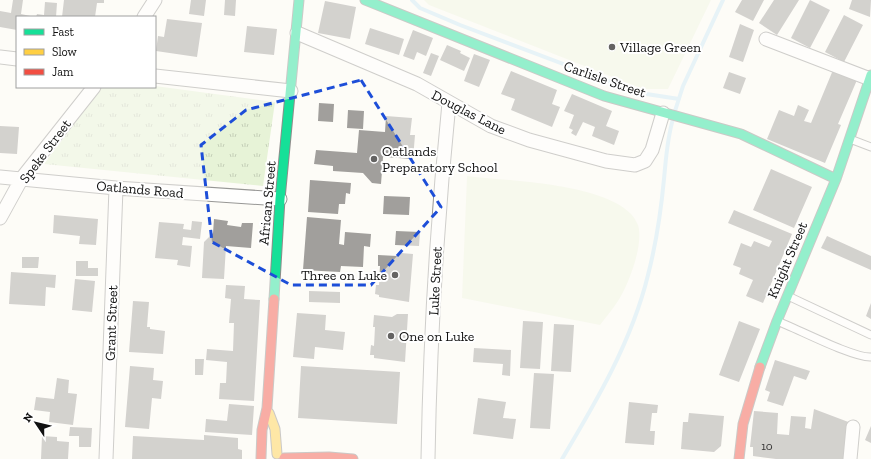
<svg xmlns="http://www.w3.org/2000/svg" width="871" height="459" font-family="'Zilla Slab',serif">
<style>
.grass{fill:url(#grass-tufts)}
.pitch{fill:#f0f6e1}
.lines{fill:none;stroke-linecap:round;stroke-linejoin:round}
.stream{stroke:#cde8f7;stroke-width:4}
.building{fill:#a19f9c}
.lane-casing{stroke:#979795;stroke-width:9}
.street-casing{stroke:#979795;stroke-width:15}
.fast-casing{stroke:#8e8d8b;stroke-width:11}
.slow-casing{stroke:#8e8d8b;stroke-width:11}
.jam-casing{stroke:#8e8d8b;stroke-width:11}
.lane{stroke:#fffffe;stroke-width:7}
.street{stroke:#fffffe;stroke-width:13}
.fast{stroke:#16e098;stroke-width:9}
.slow{stroke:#ffcf43;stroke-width:9}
.jam{stroke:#f24e42;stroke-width:9}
.marked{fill:none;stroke:#1d4ed8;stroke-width:3;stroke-dasharray:8 5;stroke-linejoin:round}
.poi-dot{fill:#646362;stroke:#fff;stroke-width:1.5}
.labels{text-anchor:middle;stroke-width:4;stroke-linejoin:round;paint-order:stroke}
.number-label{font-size:12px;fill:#353434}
.poi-label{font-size:14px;fill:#111;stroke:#fff;text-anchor:start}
.street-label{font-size:14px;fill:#111;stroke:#fff}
</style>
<defs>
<pattern id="grass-tufts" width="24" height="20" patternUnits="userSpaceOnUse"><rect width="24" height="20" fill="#e7f3d7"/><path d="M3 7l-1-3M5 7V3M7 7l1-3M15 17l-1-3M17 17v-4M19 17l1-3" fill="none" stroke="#c5cfb8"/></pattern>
</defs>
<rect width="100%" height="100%" fill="#fdfcf7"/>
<!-- grass -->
<path class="grass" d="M155,86l120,16 -12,84 -219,-22 58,-77z"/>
<!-- pitch -->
<path class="pitch" d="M424,0h287l-43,89h-25l-214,-84z
M467,176c39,5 156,7 171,49 6,19 -9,59 -20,76 -5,8 -12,16 -18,24l-138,-27z"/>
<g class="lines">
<!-- stream -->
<path class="stream" d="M412,0l8,8 40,17 180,68 39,6
M675,111l8,-25 40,-86
M562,459c34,-57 70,-118 86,-184 8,-31 13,-64 16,-96 2,-20 3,-40 9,-60"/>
</g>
<!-- building -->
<path class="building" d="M13,0h10l-2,14 14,3h-18v13l-17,-3v-16l11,2z
M64,0h40v3h-7l-2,14h-33z
M191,0h15l-2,16 -15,-2z
M225,0h11l-1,16 -11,-1z
M742,0h22l-11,21 -18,-9z
M774,0h25l-22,35 -18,-12z
M810,0l20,10 -20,38 -19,-10z
M852,0h19l-1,17 -21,-8z
M325,1l31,6 -6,32 -32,-6z
M45,2l12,1 -1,14h-20l1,-3 7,1z
M844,15l19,10 -19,37 -19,-10z
M167,19l35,4 -5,34 -41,-6 2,-15 6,1z
M740,24l14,6 -11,32 -14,-5z
M247,26l30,3 -3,26 -30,-3z
M370,28l34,11 -5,16 -34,-11z
M413,30l20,8 -7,18 -9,-4 -3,8 -11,-4z
M447,45l14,6 -1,2 10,5 -6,13 -24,-11z
M431,53l8,3 -8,20 -8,-3z
M474,54l16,6 -11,27 -15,-6z
M833,70l24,10 -19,44 3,1 -16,38 -58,-24 12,-29 15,6 4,-11 11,5 -5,11 7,2z
M511,71l46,19 -5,14 8,3 -8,20 -41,-17 4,-11 -14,-5z
M729,72l17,6 -6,16 -17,-6z
M572,94l40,17 -6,15 13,5 -5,14 -22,-9 3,-9 -12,-5 -7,14 -5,-3 2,-3 -4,-2 5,-13 -10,-4z
M319,103l15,1 -1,18 -15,-1z
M348,110l16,1 -1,18 -16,-1z
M386,116l26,2 -2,17h5l-2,24 -30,-2 -2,27 -9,-1 -9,-10 -30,-2v-5l-19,-2 2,-14 41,3 2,-23 26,2z
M0,126l19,1 -2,27 -17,-1z
M771,169l41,18 -18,41 -41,-18z
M310,180l41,3 -1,11 -4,-1 -1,11h-6l-1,10 -30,-2z
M384,196l26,1 -1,18 -26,-1z
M734,210l58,24 -29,69 -17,-7 7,-16 -14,-6 2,-6 -8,-3 8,-22 10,4 3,-6 15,6 3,-6 -44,-18z
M54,215l44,4 -2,26 -17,-1 1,-8 -27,-3z
M307,217l34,3 -2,24 5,1 1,-13 26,2 -1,13 -6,-1 -1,21 -22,-1 -1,6 -37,-2z
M214,219l14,2 -1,4 14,2 1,-4h11l-2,25 -25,-2 -2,33 -22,-1 2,-36 9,-9z
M192,221l10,1 -2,17 -17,-2 -1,8 10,1 -2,21 -13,-2 1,-5 -23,-2 4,-36 25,2 -1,5 8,1z
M396,231l24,1 -1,14 -24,-1z
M827,236l44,20v14l-50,-22z
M401,253l12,1 -4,48 -30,-5v-2l-4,-1 1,-9h3l1,-19h-2v-11l19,1z
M22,257h17l-1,11h-16z
M76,261h12v7h10v8h-22z
M11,272l45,3 -1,13 -9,-1 -1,19 -36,-2z
M75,279l20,2 -3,31 -20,-2z
M226,285l19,1 -1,13 16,1 -6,101 -35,-2 1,-16h6l1,-21 -21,-2 1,-11 26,2 1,-28h-5l2,-24 -6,-1z
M309,291l31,1v11l-31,-1z
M133,301l16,1 -2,25h3v2l15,2 -2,23 -34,-2z
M871,303v16l-5,-3z
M297,313l29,2 -1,15 20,2 -2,18 -28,-3 -1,12 -21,-2z
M397,314h11l-3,48 -31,-4v-3h-4l1,-10 3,1 1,-19h-2l1,-12 18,2z
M523,321l20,1 -3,47 -20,-1z
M739,321l21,8 -21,53 -20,-7z
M554,324l20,1 -3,47 -20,-1z
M474,348l37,2 -1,26 -8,-1 1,-11 -30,-2z
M195,359h9l-1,16h-8z
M775,360l35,11 -4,9 -12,-4 -11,30 -16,-5 3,-9 -5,-2z
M130,366l24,2 -1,12 10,1 -2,18 -9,-1 -3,31 -24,-2z
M301,366l99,6 -3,52 -99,-6z
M534,373l20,1 -4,55 -20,-1z
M57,378l12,2 -1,13 9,1 -4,31 -24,-3 1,-10 -16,-2 2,-13 18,2z
M478,398l28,4 -3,16 13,1 -3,20 -40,-5z
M629,402l29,3 -1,8h-5l-2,18h5l-1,14 -29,-2z
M229,404l25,2 -2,29 -47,-3 1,-13 21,2z
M814,409l37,14 -5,36h-70l-23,-3v-9h-3l4,-36 24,2 -1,21 12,1 2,-19 15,1 -1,11 6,1z
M689,413l35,3 -3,30 -7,6 -33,-3 2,-27h5z
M871,426v17l-6,-3z
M70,427l22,1 -1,19h-12v-11h-10z
M204,435l34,3v11l4,1v9h-110l1,-23 71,4z
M42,436l15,1v4l12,1 -1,17h-27z"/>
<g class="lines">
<defs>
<path id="lane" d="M850,139l21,8
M788,296l83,39
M777,321c21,8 76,37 94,36"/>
<path id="street" d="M144,17l11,-17
M297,33l120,51 74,42 38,14 77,21 29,4 10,-4 7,-11 11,-37
M766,39l104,40
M0,57l17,2
M155,76l136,15
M0,177l116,11 164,11
M0,218l22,-40 72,-91
M106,459l10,-271
M428,459c2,-119 9,-238 21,-356
M850,459l3,-32"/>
<path id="fast" d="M365,0l239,96 137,38 95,45
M274,299l6,-100 19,-199
M760,367l17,-46 59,-142 35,-104"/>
<path id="slow" d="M269,413l6,16 2,25"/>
<path id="jam" d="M261,458l1,-28 5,-22 7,-109
M284,458l45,-1 24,2
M739,459l4,-35 17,-57"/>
</defs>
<!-- lane casing -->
<use href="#lane" class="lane-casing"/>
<!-- street casing -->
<use href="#street" class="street-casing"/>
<!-- fast casing -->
<use href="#fast" class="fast-casing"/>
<!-- slow casing -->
<use href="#slow" class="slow-casing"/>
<!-- jam casing -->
<use href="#jam" class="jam-casing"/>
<!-- lane -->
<use href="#lane" class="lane"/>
<!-- street -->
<use href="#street" class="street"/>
<!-- fast -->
<use href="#fast" class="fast"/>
<!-- slow -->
<use href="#slow" class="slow"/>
<!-- jam -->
<use href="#jam" class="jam"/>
</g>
<!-- marked area -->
<path d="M0 0H871V459H0ZM361,80l80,127 -70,78h-80l-79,-43 -11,-97 45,-35z" fill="#fdfcf7" fill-opacity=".55" fill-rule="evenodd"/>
<path class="marked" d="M361,80l80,127 -70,78h-80l-79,-43 -11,-97 45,-35z"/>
<!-- markers -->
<g class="poi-dot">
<circle cx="612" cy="47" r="4"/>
<circle cx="374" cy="159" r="4"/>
<circle cx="395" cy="275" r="4"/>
<circle cx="391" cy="336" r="4"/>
</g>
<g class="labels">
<!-- number labels -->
<g class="number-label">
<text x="767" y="450">10</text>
</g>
<!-- poi labels -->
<g class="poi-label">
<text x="620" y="52">Village Green</text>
<text x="382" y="156">Oatlands<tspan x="382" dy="16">Preparatory School</tspan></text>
<text x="387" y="280" text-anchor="end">Three on Luke</text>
<text x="399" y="341">One on Luke</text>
</g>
<!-- street labels -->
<g class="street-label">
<text transform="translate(605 79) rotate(19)" y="5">Carlisle Street</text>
<text transform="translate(469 112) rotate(27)" y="5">Douglas Lane</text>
<text transform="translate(45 151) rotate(-53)" y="5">Speke Street</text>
<text transform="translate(140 189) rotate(5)" y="5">Oatlands Road</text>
<text transform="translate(267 203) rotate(-85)" y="5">African Street</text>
<text transform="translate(787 260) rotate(-67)" y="5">Knight Street</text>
<text transform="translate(435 281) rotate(-87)" y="5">Luke Street</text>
<text transform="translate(111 323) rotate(-88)" y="5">Grant Street</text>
</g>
</g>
<!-- legend -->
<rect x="16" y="16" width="140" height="72" fill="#ffffff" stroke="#a0a0a0"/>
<rect x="24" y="29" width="20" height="6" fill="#16e098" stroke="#a0a0a0"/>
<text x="52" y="36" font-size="12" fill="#111111">Fast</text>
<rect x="24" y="49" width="20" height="6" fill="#ffcf43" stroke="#a0a0a0"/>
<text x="52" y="56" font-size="12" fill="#111111">Slow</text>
<rect x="24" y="69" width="20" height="6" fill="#f24e42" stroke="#a0a0a0"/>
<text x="52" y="76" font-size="12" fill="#111111">Jam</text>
<!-- north arrow -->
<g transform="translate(36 423) rotate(305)" stroke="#ffffff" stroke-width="3" paint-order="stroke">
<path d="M0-3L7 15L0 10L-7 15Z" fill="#111111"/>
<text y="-6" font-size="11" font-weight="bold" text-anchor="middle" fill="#111111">N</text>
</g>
</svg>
